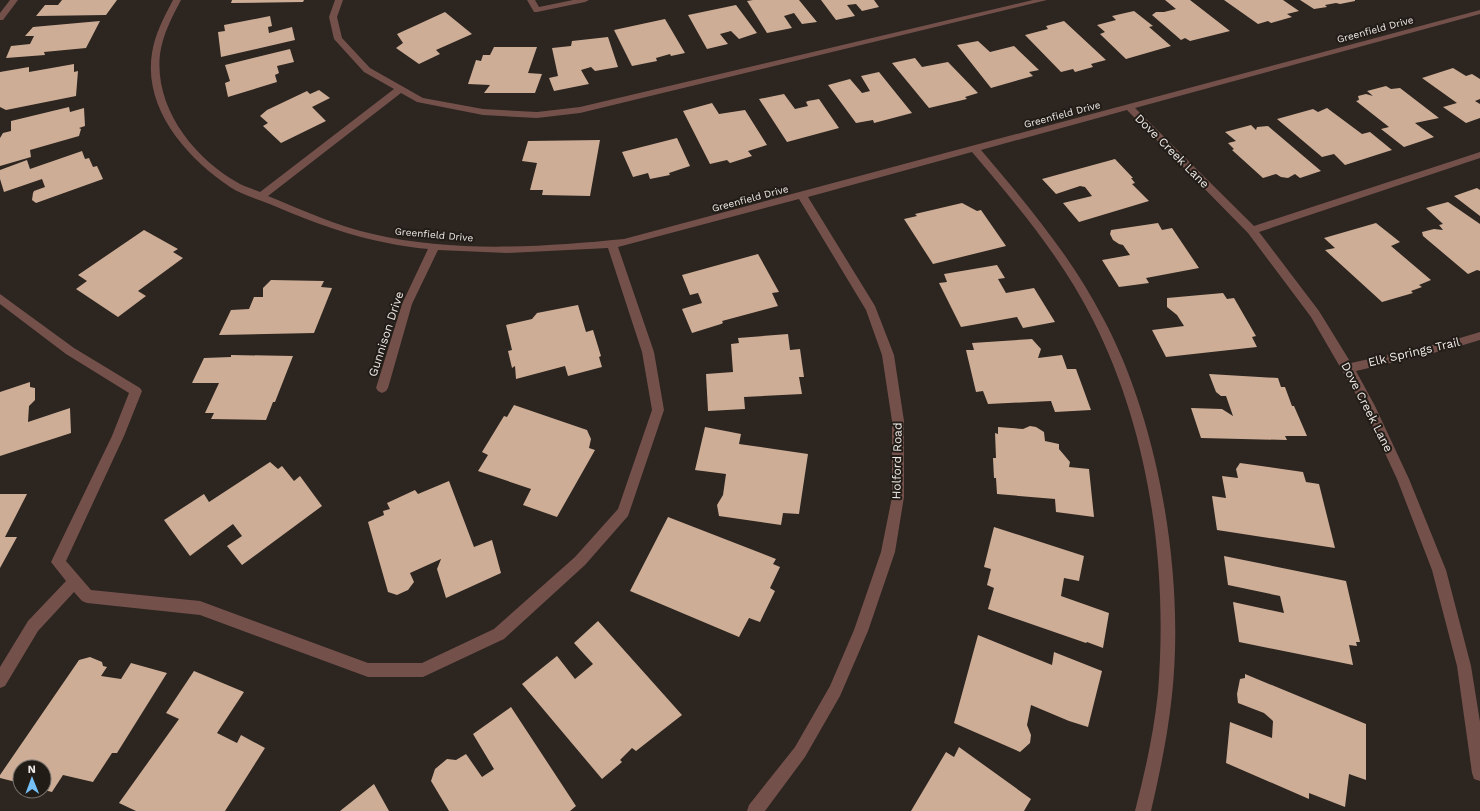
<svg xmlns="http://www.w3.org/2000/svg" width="1480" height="811" font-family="'Work Sans',sans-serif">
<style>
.building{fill:#cead96}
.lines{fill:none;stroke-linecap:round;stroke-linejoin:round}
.minor{fill:#74504b;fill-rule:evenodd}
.labels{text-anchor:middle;stroke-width:4;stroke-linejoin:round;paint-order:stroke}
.far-street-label{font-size:10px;fill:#efeae7;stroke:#221c17}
.street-label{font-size:12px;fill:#efeae7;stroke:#221c17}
</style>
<rect width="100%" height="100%" fill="#2c2520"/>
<!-- building -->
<path class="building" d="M62,0h55l-11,15 -70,1 9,-11h13z
M232,0h72l-1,2 -72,1z
M753,0h46l18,22 -15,2 -8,-11 -10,3 8,12 -25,5 -20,-32z
M821,0h53l5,7 -17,4 -6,-7 -9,1 8,11 -19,4z
M1165,0h25l40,31 -40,10 -5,-3 -4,2 -29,-25 4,-3h8l12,-3z
M1224,0h59l16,11 -12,3 5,3 -21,6 -3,-2 -10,3z
M1300,0h55v1l-15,3 -4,-1 -11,2 2,2 -13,2z
M736,5l21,28 -18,6 -8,-8 -11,3 8,10 -21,5 -19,-34z
M1134,11l19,15 -4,1 22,19 -45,13 -26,-25 5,-2 -8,-7 19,-5 -4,-4z
M445,12l27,22 -36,16 4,4 -21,10 -23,-16 7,-5 -6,-9z
M270,16l2,10 -4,1 1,6 23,-6 3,13 -74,17 -3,-25 7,-1 -1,-6z
M665,19l20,34 -14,3 -1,-2 -14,4 1,3 -25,5 -18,-36z
M100,21l-14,27 -42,4 1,3 -39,3 5,-12 19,-2 4,-8h-9l8,-9z
M1064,21l42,39 -15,4 2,3 -18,5 -2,-3 -12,3 -36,-37 23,-6 -2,-3z
M608,37l10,30 -23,4 -4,-4 -10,3 8,14 -35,7 -5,-13 9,-2 -6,-28 19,-2 1,-5z
M978,41l12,11 24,-6 25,24 -10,2 4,4 -42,12 -34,-43z
M494,47h43l-9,26 14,1 -7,19h-51l6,-8 -22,-1 8,-24 5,1 2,-6h7z
M290,49l4,13 -17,4 2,7 -4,2 2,7 -49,15 -3,-14 5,-2 -5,-16z
M915,58l7,9 26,-5 30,31 -13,4 2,2 -38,9 -37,-45z
M74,64v8l4,-1 -2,25 -70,14 -6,-3v-35l29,-5v5z
M1453,68l13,8 6,-2 8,5v20l-5,2 5,3v14l-14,5 -23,-16 14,-4 -35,-25z
M879,72l33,41 -38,10 -1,-3 -17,3 -28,-38 22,-6 12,14 8,-2 -9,-15z
M1386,86l5,3 9,-1 39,30 -24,5 19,14 -30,10 -23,-18 8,-2 -33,-26 3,-1 -1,-4 8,-2 7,2 -6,-5z
M319,90l11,8 -18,9 14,14 -45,22 -18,-17 5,-3 -8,-7 7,-6 40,-19 3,3z
M784,94l11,15 13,-3 -2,-4 2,-1 11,-2 20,29 -52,14 -28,-43z
M712,103l7,11 26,-4 22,35 -19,6 4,5 -22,7 -3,-3 -17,4 -27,-53z
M69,107l1,5 14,-4 1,18 -6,2 2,1 -2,7 -49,14 1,7 -31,9v-28l3,-5 8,-2v-10z
M1327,108l35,26 8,-2 22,18 -47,15 -11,-11 -12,3 -45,-38 36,-10 5,3z
M1251,125l5,5 1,-3 11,-1 53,45 -21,7 -5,-4 -7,4 -7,-1 -5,-3 -13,4 -31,-28 2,-1 -6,-6 8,-2 -11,-9z
M677,138l13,28 -21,7 1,2 -20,4 -2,-6 -15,4 -11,-25z
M600,140l-10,56 -48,-1 1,-5h-13l7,-27 -15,-2 6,-20z
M82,151l3,8 4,-1 4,9 4,-1 6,13 -67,24 -4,-3 1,-7 1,-2 11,-4 -3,-8 -38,13 -4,-13v-9l27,-10 3,9z
M1115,159l18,19h-2l4,5 -3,1 17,17 -70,21 -16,-19 29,-7 -7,-9 -5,-1 -24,8 -14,-15z
M1477,188l3,2v26l-26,-20z
M1448,202l32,22v47l-3,-1 -9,4 -45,-38 -1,-4 12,-3 9,1 -4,-5 4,-1 -17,-16z
M962,203l15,8 4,-1 25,36 -73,18 -29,-45 13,-3 -2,-2z
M1158,223l4,7 10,-2 27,40 -53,10 3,5 -30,4 -17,-27 28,-5 -7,-10 -4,-1 -6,-4 -3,-6 1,-4z
M1376,223l24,19 -9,4 40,34 -12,5 3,2 -11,4 2,2 -31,9 -57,-52 10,-2 -11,-10z
M144,230l34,19 -5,3 10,6 -45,33 8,5 -28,21 -42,-28 11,-8 -9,-6z
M758,254l21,38 -7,1 6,13 -56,15 1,2 -2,1 -29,9 -10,-24 20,-6 -4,-10 -8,2 -8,-20z
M997,265l8,13 -7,1 8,14 28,-5 21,34 -32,6 -6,-11 -56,10 -22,-44 8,-1 -3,-8z
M271,280l53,1 -3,6 11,1 -18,45 -95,2 12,-25 18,-1 5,-12h9v-9z
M1223,293l4,6 7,-1 22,38 -4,1 5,10 -91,10 -14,-27 32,-4 -7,-11 -10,-8v-9z
M578,305l8,27 7,-2 8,26 -2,1 3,10 -34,9 -3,-10 -49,13 -1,-13 -3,2 -4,-17 4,-1 -6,-25 26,-6 5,-6z
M788,334l2,16 10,-1 4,28h-5l3,17 -58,3 1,12 -37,2 -2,-37 27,-2 -2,-28 8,-1 -1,-5z
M1032,339l9,10 -3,9 24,-3 5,14h9l15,41 -36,2 -4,-11 -63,3 -5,-13 -7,1 -10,-42h8l-2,-7z
M231,355l62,1 -18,46h-2l-7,18 -55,-1 3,-6h-9l14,-30h-27l12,-25 27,-1z
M1209,374l69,4 3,9h4l7,19h2l13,30h-22l2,4 -86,-2 -10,-30 31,1 11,7 -7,-20h-5l-5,-4z
M30,382v5l5,1v12l-6,6 -1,16 42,-14 1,25 -71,23v-64z
M514,405l73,25 4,9 -2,9 6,2 -38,67 -34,-12 8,-16 -53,-18 10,-16 -6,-3 22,-36 3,1z
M1030,426l6,1 8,5 1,9 14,3v5l11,13 -1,5 20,2 5,48 -38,-5 -1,-13 -58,-5 -1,-16h-2l-1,-20h3l-1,-25 3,1v-7l25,2z
M705,427l36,7 -2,10 69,10 -9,60 -16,-1 -2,12 -62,-9 -2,-11 6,-10 3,-21 -31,-4z
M270,462l8,7 4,-3 12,15 6,-5 22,30 -80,59 -15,-19 15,-10 -9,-12 -43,32 -26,-36 40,-26 5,8z
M1240,463l63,9 3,10 13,2 16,64 -118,-18 -5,-34 14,2 -4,-22 16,2 -2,-9z
M449,481l25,66 18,-7 9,33 -55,25 -9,-29 4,-10 -31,14 4,9 -6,8 -11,5 -9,-3 -20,-70 16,-7 -1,-4 7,-2 -3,-6 28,-13 3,4z
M0,494h27l-22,43h12l-17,31z
M668,517l108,42 -3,5 7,3 -10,21 5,3 -15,31 -11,-4 -10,19 -109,-46z
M994,527l90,29 -5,25 -15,-3 -3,18 48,17 -6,35 -16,-6 -1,1 -98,-34 6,-21 -7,-3 4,-16 -7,-2z
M1224,556l122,25 14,61h-4l1,4 -8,-1 4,20 -114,-23 -6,-40 51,11 -4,-17 -52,-11z
M598,621l84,94 -46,36 -4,-3 -12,12 2,2 -20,17 -80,-95 35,-28 18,23 18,-15 -19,-21z
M978,635l74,30 2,-13 48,19 -14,56 -19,-6 -38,-16 -4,20 4,10 -1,8 -10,9 -66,-29z
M90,657l12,5 1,4 4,1 -6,9 20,3 10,-16 36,10 -50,80h-5l-19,29 -30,-7 -11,17 -8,-2v-23h-24v16l-20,-5v-3l79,-115z
M194,671l50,21 -27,41 20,10 4,-8 24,13 -40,63h-89l-17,-8 60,-84 -13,-6z
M1245,674l121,50v56l-17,-6 -4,33 -36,-14v6l-83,-36 4,-41 42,16 1,-17 -9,-8 -26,-10 -1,-9 3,-15 5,-1z
M511,707l65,99 -6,5h-121l-18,-30 4,-12 12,-10 9,1 10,-6 16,23 12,-8 -21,-35z
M959,747l72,52 -7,12h-113l35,-59 8,5z
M374,784l15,27h-49z"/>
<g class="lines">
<!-- minor -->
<path class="minor" d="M10,0h8l-15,20h-3v-7z
M173,0h8c-9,17 -18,34 -21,54 -6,54 34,105 80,130 6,3 13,5 20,8l134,-103 -30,-17 -30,-33 -5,-22 6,-17h8l-6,17 5,21 28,30 53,30 60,11 54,3 43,-5 453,-107h14l-467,113 -43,5 -54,-3 -66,-13 -16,-9 -133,103c34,14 69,30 105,38 80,19 170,13 251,5l856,-229v4l-345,94 119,118 226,-74v6l-221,74 60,79 32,52 99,-22 30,-9v8l-30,9 -94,22 19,35 34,73 37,91 25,96 9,56v59l-6,-2 -2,-6 -15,-107 -25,-96 -35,-91 -33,-71 -53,-91 -63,-84 -121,-123 -146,40c45,53 90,106 122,168 56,104 82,259 69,377 -4,39 -12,77 -21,116h-16c10,-39 19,-79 23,-119 10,-125 -8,-259 -65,-372 -31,-62 -76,-115 -121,-168l-164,45 67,109 19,49 10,66v76l-9,55 -27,79 -28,65 -35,61 -40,54h-18l2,-6 46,-58 35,-61 24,-56 27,-78 11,-55v-76l-10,-66 -16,-45 -67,-111 -181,48 36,105 10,58 -36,106 -43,49 -81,74 -81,38h-55l-168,-62 -113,-12 -5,-2 -8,-9 -36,39 -33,55 -5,2v-21l28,-46 38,-40 -15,-19 61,-126 17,-43 -63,-39 -66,-50v-10l74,54 66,40 2,3 -18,45 -58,125 25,29 109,11 168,62h54l72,-34 81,-72 43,-48 34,-99 -10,-58 -34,-104 -101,5 -69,-3 -26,54 -24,84 -2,3 -4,2 -4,-2 -2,-3 26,-84 26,-55c-55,-5 -105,-22 -156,-44 -14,-6 -30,-10 -42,-18 -43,-29 -87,-78 -78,-134 3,-19 12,-36 21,-53z
M527,0h8l4,7 34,-7h16l-4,2 -48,10h-3z"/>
</g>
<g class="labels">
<!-- far-street labels -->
<g class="far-street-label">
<text transform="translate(1375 29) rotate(-15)" y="4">Greenfield Drive</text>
<text transform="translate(1062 114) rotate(-15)" y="4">Greenfield Drive</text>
<text transform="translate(750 198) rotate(-15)" y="4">Greenfield Drive</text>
<text transform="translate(434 234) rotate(5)" y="4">Greenfield Drive</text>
</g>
<!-- street labels -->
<g class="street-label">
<text transform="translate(1172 151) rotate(45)" y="4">Dove Creek Lane</text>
<text transform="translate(386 334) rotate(-72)" y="4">Gunnison Drive</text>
<text transform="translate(1414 352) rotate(-13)" y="4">Elk Springs Trail</text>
<text transform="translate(1367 407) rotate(63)" y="4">Dove Creek Lane</text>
<text transform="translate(897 461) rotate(-89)" y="4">Holford Road</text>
</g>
</g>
<!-- north arrow -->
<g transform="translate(32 779) rotate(359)"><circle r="19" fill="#221c17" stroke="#746e6a"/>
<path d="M0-3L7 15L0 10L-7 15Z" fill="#75c0f6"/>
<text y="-6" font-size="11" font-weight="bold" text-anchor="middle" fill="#efeae7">N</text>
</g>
</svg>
